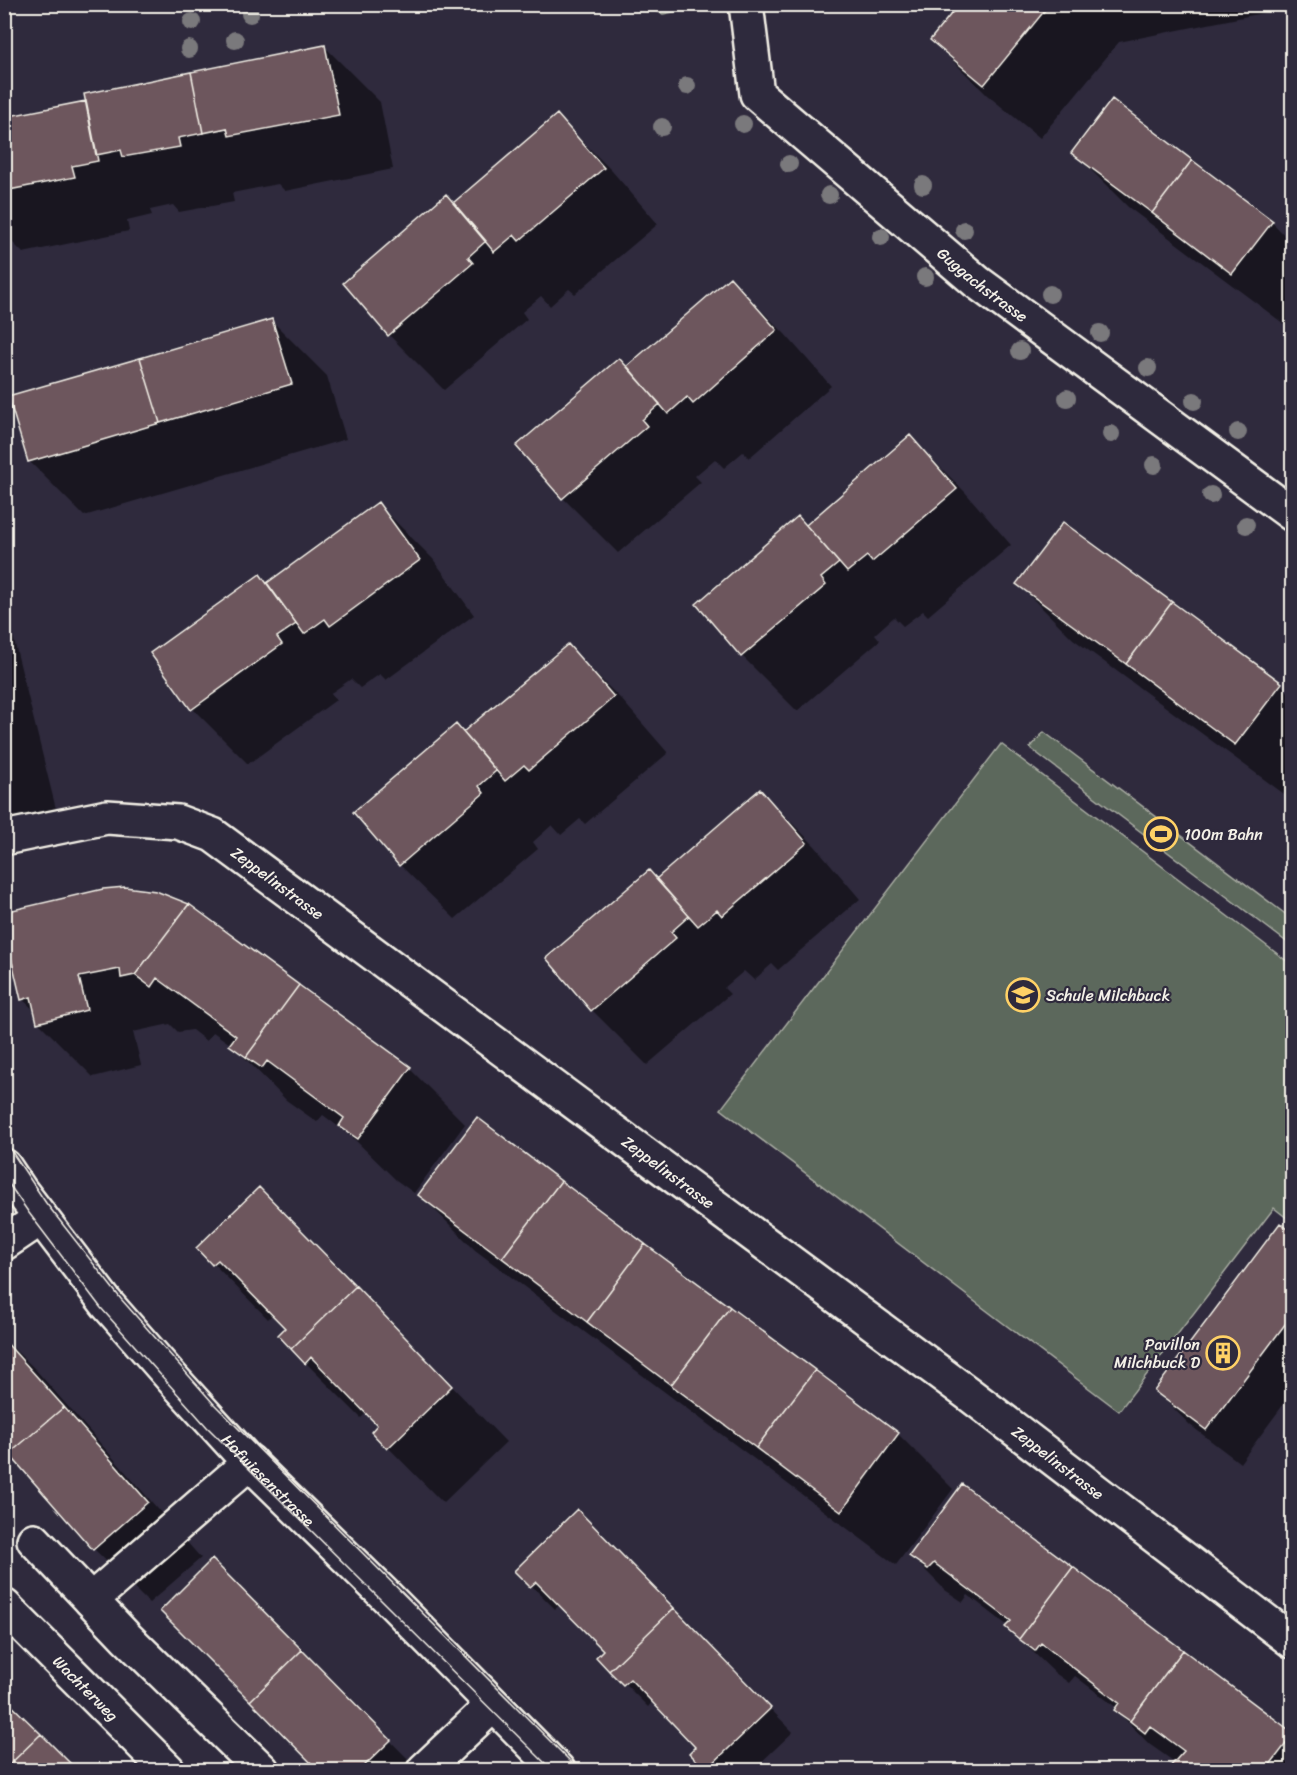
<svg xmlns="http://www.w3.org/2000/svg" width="1297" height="1775" font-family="Sriracha,sans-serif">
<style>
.green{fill:#5b675b;stroke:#a8aca2;stroke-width:1.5}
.shadow{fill:#0007}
.building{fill:#6d565d;stroke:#f4f1e8;stroke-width:1.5}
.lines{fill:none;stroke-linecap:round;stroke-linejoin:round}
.minor-casing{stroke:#f4f1e8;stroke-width:38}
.minor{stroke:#2f2a3d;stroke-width:33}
.tram{stroke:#f4f1e8;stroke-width:1.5}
.tree{fill:#7a797c}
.labels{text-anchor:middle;stroke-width:4.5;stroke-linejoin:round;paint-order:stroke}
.street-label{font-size:16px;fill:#f4f1e8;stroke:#2f2a3d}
.poi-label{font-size:16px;fill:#f4f1e8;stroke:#2f2a3d;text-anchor:start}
</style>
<rect width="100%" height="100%" fill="#2f2a3d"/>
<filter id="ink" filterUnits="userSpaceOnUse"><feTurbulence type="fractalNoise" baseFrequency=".0167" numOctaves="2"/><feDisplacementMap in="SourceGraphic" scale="12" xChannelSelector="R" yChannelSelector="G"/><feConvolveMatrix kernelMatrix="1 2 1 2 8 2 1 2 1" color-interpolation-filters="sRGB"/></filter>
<g filter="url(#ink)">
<!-- green -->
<path class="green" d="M642,5h68l-47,9z
M1044,732l248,187v27l-262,-198z
M1001,744l291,221v257l-18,-14 -155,203 -398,-302z"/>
<!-- shadow -->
<path class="shadow" d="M961,4h331v3l-173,35 -79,96 -53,-43 -55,-55z
M325,47l55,55 13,67 -108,22 -7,-7 -46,9 2,9 -55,10 -6,-7 -23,5 2,5 -25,6 2,10 -106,22 -19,-19v-115l83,-17z
M557,116l55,55 46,53 -83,70 -6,-5 -19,17 -9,-10 -19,16 5,7 -83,71 -55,-55 65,-130z
M1073,152l199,70 20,21v78l-4,6 -160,-120z
M730,279l55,55 46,52 -82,72 -6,-6 -19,16 -9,-9 -20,17 6,6 -83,71 -55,-55 64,-130z
M272,321l55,55 19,63 -262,77 -55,-55z
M910,437l55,55 46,53 -83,71 -5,-5 -20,15 -9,-9 -19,17 5,6 -83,71 -55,-55 -44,-52 109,-78z
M378,504l55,55 41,56 -88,65 -6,-6 -20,14 -9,-9 -20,14 5,7 -88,64 -55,-55 67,-133 8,8z
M1018,584l263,100 11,12v100l-1,3 -218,-160z
M4,600l52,209 -52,13z
M567,646l55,54 46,53 -83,71 -5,-5 -19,16 -9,-10 -19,17 5,7 -83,70 -55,-54 64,-131z
M760,791l55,55 45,53 -82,71 -6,-6 -18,16 -10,-9 -20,17 6,6 -83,71 -55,-55 65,-130z
M4,923l406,146 55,55 -51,69 -18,-13 -44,-43 -29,-22 -6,7 -31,-22 -53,-54 -20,-14 -7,9 -14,-11 -14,2 -8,-8 -37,8 8,33 -48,12 -55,-55 -2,-10 -14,-13z
M477,1119l421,315 55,55 -57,76 -421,-315 -55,-55z
M1281,1225l11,8v160l-52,70 -50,-38 -34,-34z
M314,1244l192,198 -63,61 -70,-71 6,-7 -12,-13 -6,6 -55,-55 -19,-35 -14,-14 -5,5 -70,-71z
M4,1339l31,30 166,189 -52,45 -55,-54 -90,-102z
M963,1486l329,248v36h-123l7,-7 -27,-19 -33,-34 1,-2 -42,-32 -6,7 -14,-10 -48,-46 1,-1 -40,-31 -5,7 -18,-12 -34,-34z
M601,1535l192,197 -40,38h-45l-17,-17 6,-6 -44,-46 -5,6 -50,-50 7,-7 -44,-46 -6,5 -38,-38z
M212,1561l207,209h-98l-159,-159z
M4,1701l70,69h-70z"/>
<!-- building -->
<path class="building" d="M959,4h91l-66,81 -54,-45z
M325,45l14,70 -110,21 -2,-8 -24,5 -12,-61z
M191,72l12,61 -25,5 2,9 -57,10 -2,-7 -25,5 -12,-61z
M1112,99l80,61 -40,53 -81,-60z
M86,101l12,60 -26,5 3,11 -71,14v-74z
M557,114l47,54 -85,73 -5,-6 -20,17 -41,-49z
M1192,160l81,61 -41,53 -80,-61z
M446,194l40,47 -18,16 5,6 -85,73 -45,-53z
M730,277l47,53 -84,74 -6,-7 -19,17 -41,-48z
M272,319l20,65 -132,39 -20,-65z
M140,358l20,65 -132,39 -20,-66z
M619,358l41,46 -18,16 5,6 -85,73 -46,-53z
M910,435l47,54 -85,73 -5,-6 -20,16 -41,-47z
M378,502l42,58 -90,66 -5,-7 -21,15 -37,-51z
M798,516l41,47 -18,15 5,7 -85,72 -45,-53z
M1063,522l109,80 -46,62 -110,-80z
M260,574l36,50 -19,13 5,7 -91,66 -41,-57z
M1172,602l110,81 -47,62 -109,-81z
M568,644l46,53 -85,73 -5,-5 -19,16 -42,-49z
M456,724l40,47 -17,15 5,7 -85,73 -46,-54z
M760,789l47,54 -85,73 -5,-6 -19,16 -42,-47z
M649,870l40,46 -18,16 5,6 -85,73 -45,-53z
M125,887l31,4 33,13 -54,71 -14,3 -1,-9 -41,8 8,33 -50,13 -6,-26 -10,3 -17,-73v-15l99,-23z
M189,904l110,81 -53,72 -17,-12 7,-9 -79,-58 -6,9 -16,-12z
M299,985l112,82 -53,72 -19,-13 5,-8 -77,-57 -5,7 -16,-11z
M477,1117l84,64 -59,77 -84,-63z
M561,1181l84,63 -58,78 -85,-64z
M259,1187l97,99 -65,63 -13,-14 7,-7 -67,-68 -6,5 -16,-17z
M1280,1223l12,9v83l-86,115 -52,-39z
M645,1244l85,63 -59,78 -84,-63z
M356,1286l96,100 -65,63 -16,-17 6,-7 -66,-68 -6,7 -14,-15z
M730,1307l85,63 -59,78 -85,-63z
M4,1340l60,67 -55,47 -5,-5z
M815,1370l84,63 -58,79 -85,-64z
M64,1407l84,95 -55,48 -84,-96z
M962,1484l111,83 -54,72 -14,-12 6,-6 -77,-58 -6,6 -19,-13z
M577,1509l97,99 -65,63 -13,-14 7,-7 -67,-68 -6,5 -16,-16z
M212,1559l90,91 -52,51 -90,-90z
M1073,1567l110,83 -53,71 -16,-11 5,-7 -78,-60 -6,8 -16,-12z
M674,1608l97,100 -65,62 -17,-17 6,-6 -65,-68 -7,6 -14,-14z
M302,1650l89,90 -31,30h-42l-68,-69z
M1183,1650l109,82v4l-26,34h-99l17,-19 -34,-25 -5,7 -15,-12z
M4,1698l37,36 -37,36z
M41,1734l36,36h-73z"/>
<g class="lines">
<defs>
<g id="minor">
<path id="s1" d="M746,4l11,90 220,188 315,232"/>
<path id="s2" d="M4,838l103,-21 71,5 35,13 757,560 322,246"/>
<path id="s3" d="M4,1166l16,24 87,114 65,74 72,79 143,140 171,173"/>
<path d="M4,1243l37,-25"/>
<path d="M34,1540l92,97 136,133"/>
<path d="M91,1600l159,-138"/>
<path id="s4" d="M4,1606l164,164"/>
<path d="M424,1770l69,-65"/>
</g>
</defs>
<!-- minor casing -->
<use href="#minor" class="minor-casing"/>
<!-- minor -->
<use href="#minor" class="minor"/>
<!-- tram -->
<path class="tram" d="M4,1140l42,63 75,96 92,104 366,367
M4,1177l25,36 72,95 106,119 345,343"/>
</g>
<!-- trees -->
<g class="tree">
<circle cx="250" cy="14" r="9"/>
<circle cx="192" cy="22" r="9"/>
<circle cx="235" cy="40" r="9"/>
<circle cx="189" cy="49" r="9"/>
<circle cx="687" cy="86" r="9"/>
<circle cx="743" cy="124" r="9"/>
<circle cx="662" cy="127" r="9"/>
<circle cx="789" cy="164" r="9"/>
<circle cx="923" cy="185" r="9"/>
<circle cx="829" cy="195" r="9"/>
<circle cx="964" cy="230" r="9"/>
<circle cx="881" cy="237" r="9"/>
<circle cx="925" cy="277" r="9"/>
<circle cx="1050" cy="294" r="9"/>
<circle cx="1100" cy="333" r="9"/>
<circle cx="1020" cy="351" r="9"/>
<circle cx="1148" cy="368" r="9"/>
<circle cx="1067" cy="398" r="9"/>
<circle cx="1194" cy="401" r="9"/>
<circle cx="1238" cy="432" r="9"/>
<circle cx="1111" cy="434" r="9"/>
<circle cx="1154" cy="465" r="9"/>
<circle cx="1211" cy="495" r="9"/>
<circle cx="1246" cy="525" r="9"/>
</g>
</g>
<!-- icons -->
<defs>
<symbol id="stadium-ring" viewBox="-11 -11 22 22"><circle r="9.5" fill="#2f2a3d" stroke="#ffd166" stroke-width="1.5"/><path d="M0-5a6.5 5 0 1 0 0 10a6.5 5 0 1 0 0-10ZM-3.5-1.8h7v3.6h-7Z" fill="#ffd166"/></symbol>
<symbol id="school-ring" viewBox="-11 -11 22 22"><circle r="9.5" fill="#2f2a3d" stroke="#ffd166" stroke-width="1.5"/><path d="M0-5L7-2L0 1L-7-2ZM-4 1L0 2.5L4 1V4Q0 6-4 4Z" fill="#ffd166"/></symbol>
<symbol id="building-ring" viewBox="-11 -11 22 22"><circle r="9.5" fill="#2f2a3d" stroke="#ffd166" stroke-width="1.5"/><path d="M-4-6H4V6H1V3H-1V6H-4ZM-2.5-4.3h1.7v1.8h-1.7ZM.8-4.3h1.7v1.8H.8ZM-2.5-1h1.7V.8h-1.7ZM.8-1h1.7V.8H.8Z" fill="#ffd166"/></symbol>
</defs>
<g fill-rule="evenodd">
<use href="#stadium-ring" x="1142" y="815" width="38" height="38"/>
<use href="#school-ring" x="1004" y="976" width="38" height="38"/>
<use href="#building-ring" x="1204" y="1334" width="38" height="38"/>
</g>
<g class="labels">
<!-- street labels -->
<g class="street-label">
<text dy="6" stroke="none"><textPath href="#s1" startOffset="386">Guggachstrasse</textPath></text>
<text dy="6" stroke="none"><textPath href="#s2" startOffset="294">Zeppelinstrasse</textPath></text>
<text dy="6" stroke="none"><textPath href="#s2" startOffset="780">Zeppelinstrasse</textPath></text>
<text dy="6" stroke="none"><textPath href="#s2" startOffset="1266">Zeppelinstrasse</textPath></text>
<text dy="6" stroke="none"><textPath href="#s3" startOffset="411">Hofwiesenstrasse</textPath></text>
<text dy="6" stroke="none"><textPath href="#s4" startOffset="116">Wachterweg</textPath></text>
</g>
<!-- poi labels -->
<g class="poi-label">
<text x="1184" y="840">100m Bahn</text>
<text x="1046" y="1001">Schule Milchbuck</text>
<text x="1200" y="1350" text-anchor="end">Pavillon<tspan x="1200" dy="18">Milchbuck D</tspan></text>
</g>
</g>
<!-- margin -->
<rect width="1297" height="1775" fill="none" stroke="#2f2a3d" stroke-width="24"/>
<rect x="12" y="12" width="1273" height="1751" fill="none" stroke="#f4f1e8" stroke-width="2" filter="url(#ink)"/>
</svg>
